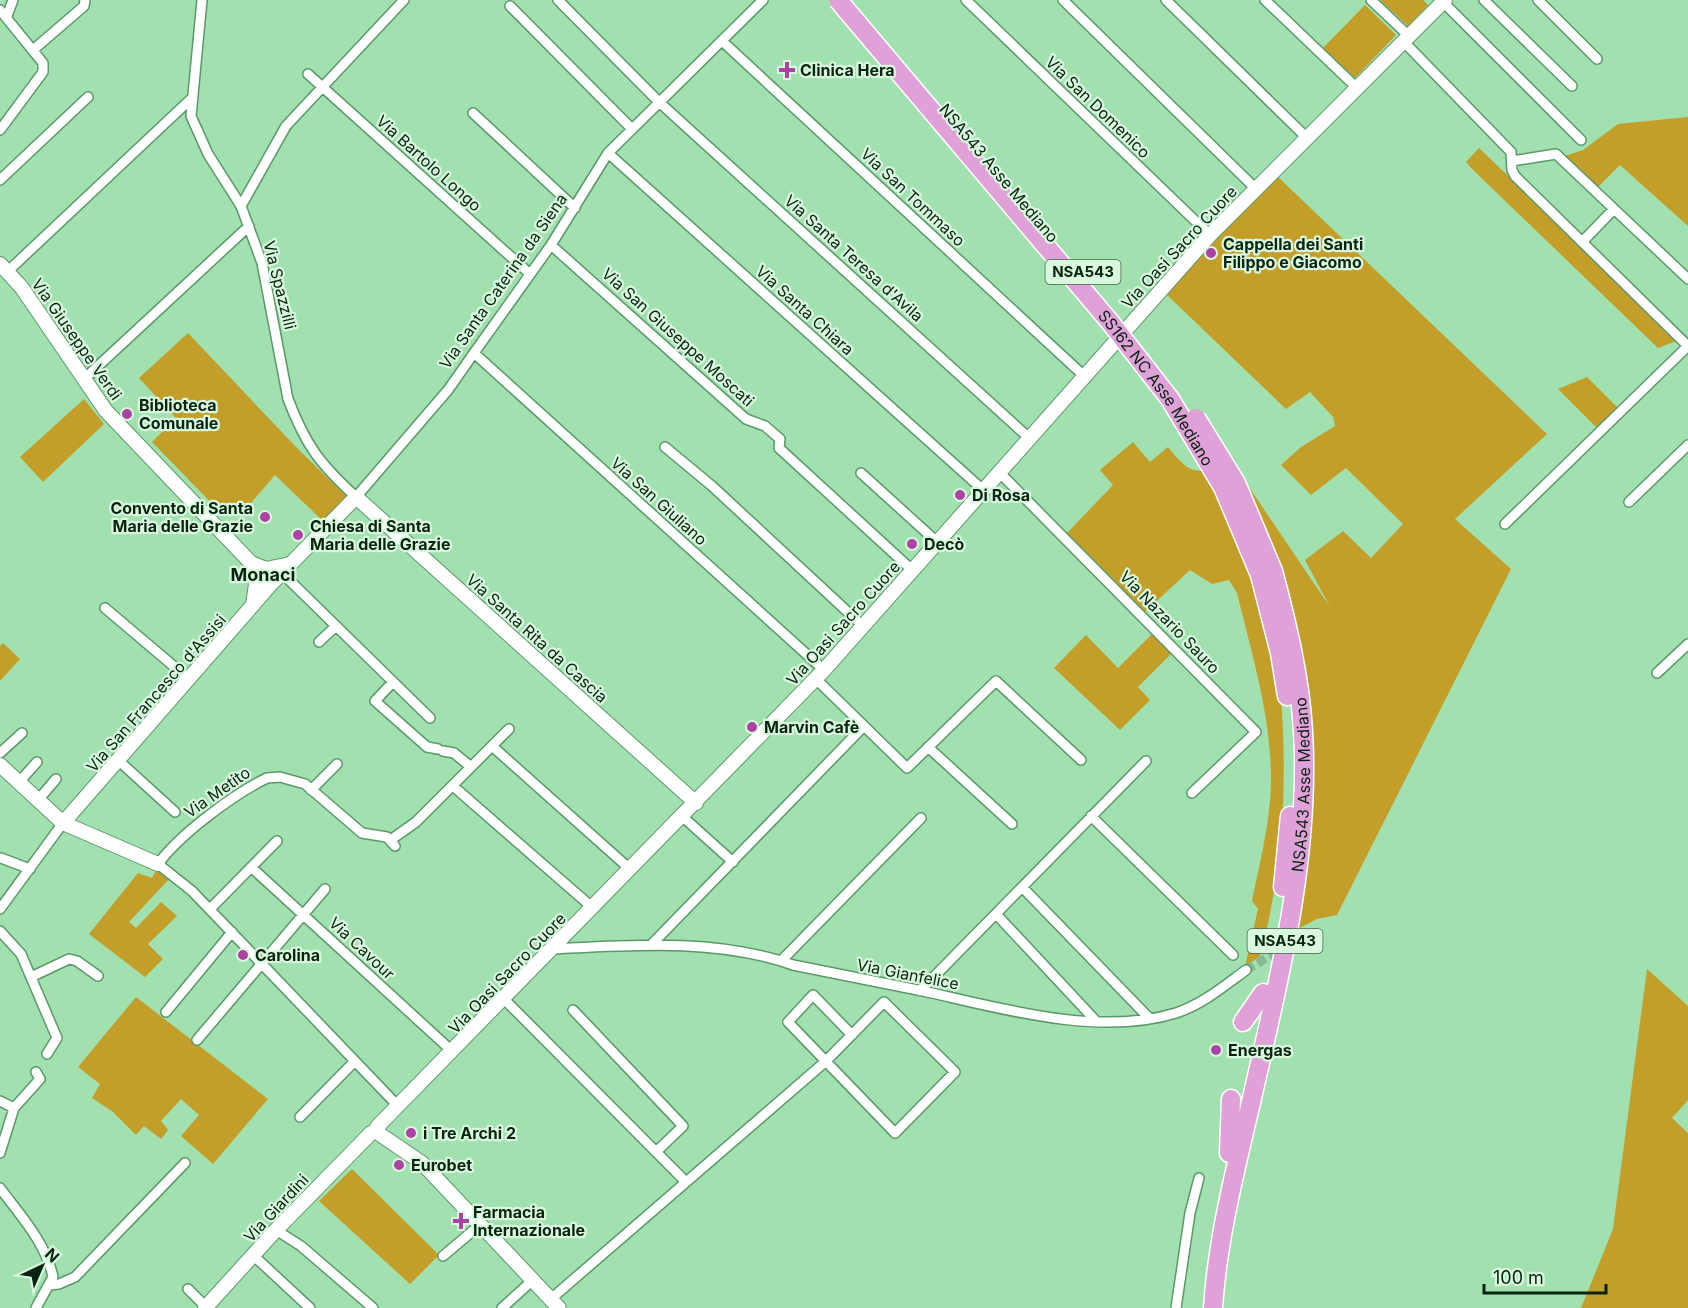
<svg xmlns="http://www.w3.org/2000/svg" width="1688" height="1308" font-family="Inter,sans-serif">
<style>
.green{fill:#c39f2a}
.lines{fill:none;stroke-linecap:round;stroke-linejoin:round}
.street-tunnel{stroke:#83ba8f;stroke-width:9;stroke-dasharray:9 4.5;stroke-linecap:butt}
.street-casing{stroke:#5b986a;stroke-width:12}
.secondary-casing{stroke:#5b986a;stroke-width:16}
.highway-casing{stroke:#fff;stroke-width:21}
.street{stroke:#fff;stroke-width:9}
.secondary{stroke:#fff;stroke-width:14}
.highway{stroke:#e0a0d8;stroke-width:18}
.highway-bridge-casing{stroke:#fff;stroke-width:21;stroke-linecap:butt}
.highway-bridge{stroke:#e0a0d8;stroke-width:18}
.poi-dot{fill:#ac42a4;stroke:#d9f9df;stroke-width:2}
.labels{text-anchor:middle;stroke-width:4.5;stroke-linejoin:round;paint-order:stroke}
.shield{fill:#d9f9df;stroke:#47634f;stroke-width:1.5}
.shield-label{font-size:15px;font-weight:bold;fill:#092311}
.poi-label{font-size:16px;font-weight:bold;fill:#092311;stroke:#d9f9df;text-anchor:start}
.street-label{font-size:16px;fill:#092311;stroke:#d9f9df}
.neighbourhood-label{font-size:18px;font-weight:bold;fill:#092311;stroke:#d9f9df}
</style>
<rect width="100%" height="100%" fill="#a1e0af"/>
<!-- green -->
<path class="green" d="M1380,0h43l5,5 -20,21z
M1365,5l31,30 -41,43 -32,-30z
M1688,117v109l-68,-61 -24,24 -34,-32 21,-7 35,-26z
M1479,148l200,192 -21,8 -187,-180 -5,-6z
M1277,176l270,258 -92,85 56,50 -174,346 -20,4 -25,13 15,-223 -27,-23c8,91 4,182 -20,270l-15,11 13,-58 -6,-8c8,-39 18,-78 19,-118 1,-64 -19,-128 -34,-190l-8,-13 -17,4 -22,-14 -45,42 -78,-79 46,-48 -13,-15 33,-28 17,20 18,-15c25,31 27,26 64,15l98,145 -25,-47 38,-29 28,27 32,-34 -57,-56 -35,27 -30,-30 20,-18 34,-21 -2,-9 -23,-25 -24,17 -121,-116z
M188,333l109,115 50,49 -23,25 -49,-47 -30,35 -7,-6 -13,13 -73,-75 24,-24 -37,-40z
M1587,377l30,30 -20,21 -39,-39z
M84,399l20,25 -61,58 -23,-25z
M1152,634l19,20 -33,33 12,13 -30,30 -66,-62 32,-33 32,33z
M3,643l17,16 -20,22v-35z
M157,868l14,9 -42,45 7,6 25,-26 16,14 -29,28 15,15 -18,18 -56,-43 49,-61 14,5z
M1647,969l41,37v94l-16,18 16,15v175h-107l32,-79z
M136,997l132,102 -55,65 -32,-28 18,-21 -18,-16 -20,22 7,9 -7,9 -17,-13 -8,9 -23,-23 -21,-14 8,-14 -22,-17z
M352,1169l87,86 -29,29 -91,-83z"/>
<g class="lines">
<!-- street-tunnel -->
<path class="street-tunnel" d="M1246,970l62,-37"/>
<defs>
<path id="street" d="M202,0l-11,116 17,38 33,52 21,57 26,136c18,47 32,65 68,98l92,-107 26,-37 77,-108 57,-92 155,-153
M558,0l101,102 369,335
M966,0l244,235
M1063,0l193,189
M1166,0l141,138
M1265,0l92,88
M1371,0l38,36
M1484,0l88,86
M1538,0l59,59
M1443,2l138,138
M510,6l122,123
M0,10l43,53v9l-43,58
M7,16l6,-16
M722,41l361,334
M1404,42l107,110 1,18 3,6 173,170
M33,50l51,-44 1,-6
M308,74l222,200
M473,113l102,95
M608,153l374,336
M1512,161l44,-7 132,125
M0,180l88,-83
M241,206l45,-80 118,-126
M1582,242l32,-33
M551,245l195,174 19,7 15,13 -1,9 133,122
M7,272l186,-175
M474,353l350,317
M83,380l166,-154
M665,447l47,39 152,141
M998,471l258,261 -64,61
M861,473l76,69
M1629,502l59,-57
M1505,524l183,-178
M282,573l148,145
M105,608l85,72
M319,642l17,-16
M1657,673l31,-29
M816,679l91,89 89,-87 85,79
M393,682l-18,19 52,46 11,2
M492,746l139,124
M928,747l84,77
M443,751l11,2 17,14
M0,753l22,-20
M119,761l56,51
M19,782l18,-20
M453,786l140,122
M311,790l26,-26
M38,800l18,-21
M1091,816l142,139
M683,817l50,45
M392,839l24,-17 93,-93
M395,846l-8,-9 -25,-4 -57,-49 -25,-7 -13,1c-33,16 -87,56 -109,86l34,27 206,215
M1,858l29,11
M251,867l202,185
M1022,887l127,131
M0,909l63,-86
M210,909l67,-68
M996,914l100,107
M0,931l21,23 36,84 -10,16
M652,944l212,-218
M553,949c79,-4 164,-11 240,16 43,9 87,17 130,26 76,17 176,46 253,22 27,-9 48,-27 70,-43
M781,961l140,-143
M31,977l38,-18 8,2 21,15
M920,991l226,-230
M504,999l182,183
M573,1010l110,116 -27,26
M166,1012l66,-80
M197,1040l128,-151
M0,1101l14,7
M300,1117l55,-56
M0,1153l14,-45 26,-29 -4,-7
M0,1188c20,27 46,55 53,89l-17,31
M276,1230l25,16 72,62
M254,1256l56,52
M443,1256l38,-32
M49,1285l10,-1 16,-7 110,-114
M188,1289l18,18
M552,1298l273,-236 59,-60 71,70 -60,61 -107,-111 25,-27 39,40
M502,1308l32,-29
M1176,1308l14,-95 9,-35"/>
<path id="secondary" d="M0,264l22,24 84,123 145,152 15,6 24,-5
M251,563l5,21 -3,21
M0,765l63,58 95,41
M63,823l209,-240 84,-86 340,306
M377,1127l447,-457 386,-435 235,-235
M378,1133l44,30 137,145
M205,1308l71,-78 95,-97"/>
<g id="highway">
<path d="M1260,575l20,78 7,43"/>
<path d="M1283,887l7,-71"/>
<path d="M1243,1022l20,-29"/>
<path d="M1229,1153l2,-54"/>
<path id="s1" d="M1213,1308c5,-78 27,-155 44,-232 26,-112 53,-229 46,-345 -3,-54 -16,-107 -30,-160"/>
</g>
</defs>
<!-- street casing -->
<use href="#street" class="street-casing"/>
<!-- secondary casing -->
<use href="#secondary" class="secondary-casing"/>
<!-- highway casing -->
<use href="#highway" class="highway-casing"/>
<!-- street -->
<use href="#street" class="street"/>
<!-- secondary -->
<use href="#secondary" class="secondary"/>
<!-- highway -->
<use href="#highway" class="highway"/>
<defs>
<g id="highway-bridge">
<path id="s2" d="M838,0l272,322 60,77 53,88 37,88"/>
<path d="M1196,418l40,65 37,88"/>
</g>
</defs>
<!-- highway-bridge casing -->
<use href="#highway-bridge" class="highway-bridge-casing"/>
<!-- highway-bridge -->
<use href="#highway-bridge" class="highway-bridge"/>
</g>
<!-- markers -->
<g class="poi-dot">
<path d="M784 61h6v6h6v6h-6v6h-6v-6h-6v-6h6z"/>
<circle cx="1211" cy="253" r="6"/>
<circle cx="127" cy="414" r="6"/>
<circle cx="960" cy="495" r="6"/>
<circle cx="265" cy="517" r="6"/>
<circle cx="298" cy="535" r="6"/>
<circle cx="912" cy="544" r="6"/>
<circle cx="752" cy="727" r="6"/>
<circle cx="243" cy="955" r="6"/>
<circle cx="1216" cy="1050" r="6"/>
<circle cx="411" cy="1133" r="6"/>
<circle cx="399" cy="1165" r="6"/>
<path d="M458 1212h6v6h6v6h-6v6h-6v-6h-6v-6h6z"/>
</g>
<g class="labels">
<!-- shield labels -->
<g class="shield">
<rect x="1045.5" y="260" width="75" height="24" rx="4.5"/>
<rect x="1247.5" y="929" width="75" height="24" rx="4.5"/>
</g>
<g class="shield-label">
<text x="1083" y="277">NSA543</text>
<text x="1285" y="946">NSA543</text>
</g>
<!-- poi labels -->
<g class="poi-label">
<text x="800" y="76">Clinica Hera</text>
<text x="1223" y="250">Cappella dei Santi<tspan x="1223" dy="18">Filippo e Giacomo</tspan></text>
<text x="139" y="411">Biblioteca<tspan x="139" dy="18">Comunale</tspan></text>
<text x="972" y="501">Di Rosa</text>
<text x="253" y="514" text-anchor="end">Convento di Santa<tspan x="253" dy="18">Maria delle Grazie</tspan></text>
<text x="310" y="532">Chiesa di Santa<tspan x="310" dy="18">Maria delle Grazie</tspan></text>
<text x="924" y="550">Decò</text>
<text x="764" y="733">Marvin Cafè</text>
<text x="255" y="961">Carolina</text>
<text x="1228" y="1056">Energas</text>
<text x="423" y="1139">i Tre Archi 2</text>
<text x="411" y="1171">Eurobet</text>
<text x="473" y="1218">Farmacia<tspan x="473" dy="18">Internazionale</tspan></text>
</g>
<!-- street labels -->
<g class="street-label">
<text transform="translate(1098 107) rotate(44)" y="6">Via San Domenico</text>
<text transform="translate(429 163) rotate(42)" y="6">Via Bartolo Longo</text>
<text transform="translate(999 173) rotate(50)" y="6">NSA543 Asse Mediano</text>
<text transform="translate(913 197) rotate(43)" y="6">Via San Tommaso</text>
<text transform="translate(1179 247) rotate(-47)" y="6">Via Oasi Sacro Cuore</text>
<text transform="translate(854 258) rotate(42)" y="6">Via Santa Teresa d'Avila</text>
<text transform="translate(503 281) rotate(-55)" y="6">Via Santa Caterina da Siena</text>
<text transform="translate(280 285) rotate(76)" y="6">Via Spazzilli</text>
<text transform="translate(805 310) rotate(42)" y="6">Via Santa Chiara</text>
<text transform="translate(678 337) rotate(42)" y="6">Via San Giuseppe Moscati</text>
<text transform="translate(77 339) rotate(55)" y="6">Via Giuseppe Verdi</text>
<text dy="6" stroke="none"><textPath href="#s2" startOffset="502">SS162 NC Asse Mediano</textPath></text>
<text transform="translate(659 501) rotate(42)" y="6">Via San Giuliano</text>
<text transform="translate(1170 622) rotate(46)" y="6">Via Nazario Sauro</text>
<text transform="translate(843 623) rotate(-48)" y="6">Via Oasi Sacro Cuore</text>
<text transform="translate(537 638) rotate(42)" y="6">Via Santa Rita da Cascia</text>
<text transform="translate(156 693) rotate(-49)" y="6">Via San Francesco d'Assisi</text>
<text dy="6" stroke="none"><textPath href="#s1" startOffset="532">NSA543 Asse Mediano</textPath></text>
<text transform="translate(217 792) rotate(-35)" y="6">Via Metito</text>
<text transform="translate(362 948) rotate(43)" y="6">Via Cavour</text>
<text transform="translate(507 973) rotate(-46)" y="6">Via Oasi Sacro Cuore</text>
<text transform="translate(908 974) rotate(11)" y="6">Via Gianfelice</text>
<text transform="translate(276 1208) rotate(-47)" y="6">Via Giardini</text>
</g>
<!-- neighbourhood labels -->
<g class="neighbourhood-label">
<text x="263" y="581">Monaci</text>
</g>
</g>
<!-- north arrow -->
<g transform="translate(42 1266) rotate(44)" stroke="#d9f9df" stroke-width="4.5" paint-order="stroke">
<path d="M0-4.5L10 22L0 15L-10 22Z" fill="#092311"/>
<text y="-9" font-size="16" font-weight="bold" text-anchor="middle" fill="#092311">N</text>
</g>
<!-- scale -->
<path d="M1484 1284v9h122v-9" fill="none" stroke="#092311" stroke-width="3"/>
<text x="1493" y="1284" font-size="18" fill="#092311" stroke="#d9f9df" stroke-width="4.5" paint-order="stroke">100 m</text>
</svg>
